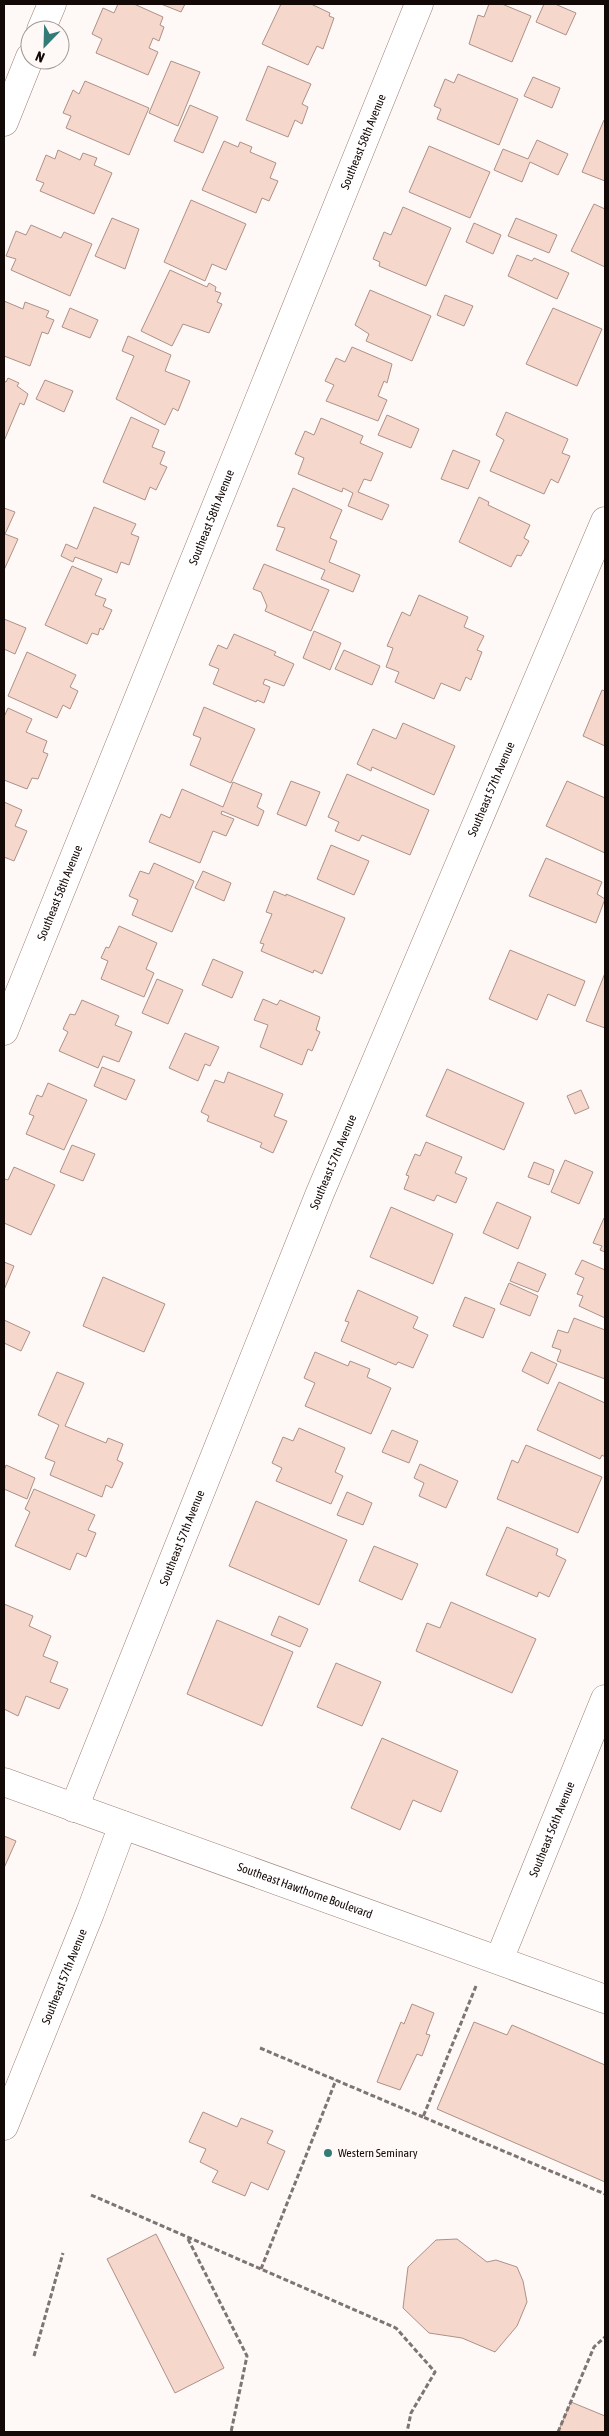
<svg xmlns="http://www.w3.org/2000/svg" width="609" height="2436" font-family="'Asap Condensed',sans-serif">
<style>
.building{fill:#f6d7cc;stroke:#ae9187}
.lines{fill:none;stroke-linecap:round;stroke-linejoin:round}
.minor-casing{stroke:#9b7f75;stroke-width:29}
.path{stroke:#7d7572;stroke-width:3;stroke-dasharray:5 2.5;stroke-linecap:butt}
.minor{stroke:#fff;stroke-width:28}
.poi-dot{fill:#337b76;stroke:#fef8f6;stroke-width:2}
.labels{text-anchor:middle;stroke-width:4;stroke-linejoin:round;paint-order:stroke}
.street-label{font-size:12px;fill:#130906;stroke:#fef8f6}
.poi-label{font-size:12px;fill:#130906;stroke:#fef8f6;text-anchor:start}
</style>
<rect width="100%" height="100%" fill="#fef8f6"/>
<!-- building -->
<path class="building" d="M118,4h16l29,13 -3,8 4,2 -5,14 -6,-3 -4,10 9,4 -10,23 -52,-22 6,-14 -10,-5 11,-26 11,5z
M161,4h24l-4,8z
M281,4h30l19,9 -1,3 5,2 -11,31 -6,-3 -9,19 -46,-21z
M489,4h13l29,12 -19,46 -43,-18 9,-29 6,2z
M544,4h11l21,9 -10,22 -30,-13z
M171,61l29,11 -22,54 -29,-13z
M268,66l43,18 -9,20 6,3 -6,17 -7,-4 -7,17 -42,-17z
M458,74l60,25 -19,46 -62,-26 4,-10 -7,-3 11,-27 9,4z
M533,77l27,11 -8,20 -28,-12z
M85,81l64,27 -20,47 -63,-27 5,-12 -8,-3 10,-23 6,4z
M190,105l28,12 -15,36 -29,-12z
M604,120h1v61l-23,-9z
M537,140l31,14 -10,21 -28,-13 -8,20 -28,-12 9,-21 25,10z
M224,141l14,6 2,-5 12,5 -2,5 26,11 -6,15 8,3 -9,20 -7,-3 -6,15 -54,-23z
M429,146l61,26 -20,46 -61,-26z
M58,150l22,10 3,-7 14,5 -3,7 18,8 -18,41 -54,-23 4,-8 -8,-3 10,-25 9,4z
M191,200l55,24 -20,46 -14,-6 -7,17 -41,-19z
M594,204l11,5v58l-34,-16z
M403,207l48,21 -25,58 -47,-20 1,-4 -7,-3 11,-27 7,3z
M112,218l27,11 -14,40 -30,-13z
M516,218l41,17 -8,18 -41,-17z
M474,223l27,12 -8,19 -27,-12z
M31,225l30,13 3,-6 28,12 -22,52 -59,-26 5,-11 -10,-3 10,-25 10,4z
M517,255l15,6 2,-3 35,15 -12,26 -49,-23z
M170,270l37,17 2,-4 7,4 -1,4 6,2 -4,9 5,2 -13,29 -26,-9 -11,22 -31,-15z
M370,290l61,26 -19,45 -46,-20 3,-7 -14,-9z
M445,295l28,11 -9,20 -27,-11z
M4,301l19,8 2,-7 24,9 -3,6 8,3 -6,14 -6,-2 -12,34 -26,-10z
M70,308l28,12 -8,18 -28,-11z
M553,308l49,21 -25,57 -51,-22z
M128,336l43,19 -6,16 25,10 -12,30 -5,-3 -8,17 -49,-26 18,-43 -12,-5z
M352,347l40,17 -5,19 -3,-2 -6,15 9,4 -9,21 -52,-20 8,-16 -9,-4 11,-23 9,4z
M8,378l11,5 -2,3 11,8 -4,11 -4,-2 -16,38v-60l2,1z
M45,380l28,11 -9,21 -28,-13z
M506,412l62,27 -6,14 8,3 -12,27 -7,-4 -7,15 -54,-23 14,-31 -8,-5z
M387,415l32,14 -8,19 -33,-13z
M131,417l28,13 -7,17 13,5 -5,12 7,3 -11,23 -6,-3 -5,13 -42,-18z
M321,418l42,18 -3,7 23,10 -12,28 -7,-2 -6,13 31,13 -7,15 -34,-14 5,-13 -10,-5 -1,4 -44,-18 6,-16 -9,-4 10,-23 9,4z
M453,450l27,11 -12,28 -27,-10z
M293,488l49,22 -12,28 7,3 -8,21 31,13 -7,17 -32,-13 4,-9 -49,-20 9,-22 -8,-2z
M479,497l10,5 -1,3 42,20 -6,13 5,3 -8,15 -4,-1 -6,12 -52,-25z
M94,507l42,17 -5,10 8,3 -10,28 -8,-3 -4,11 -42,-16 -2,5 -12,-6 5,-12 11,5z
M4,508l11,4 -10,22 13,5 -14,31z
M264,564l65,26 -18,41 -46,-20 2,-5 -6,-14 -8,-3z
M72,566l30,13 -7,16 11,4 -3,7 9,4 -9,20 -3,-2 -2,7 -6,-2 -5,11 -42,-19z
M419,595l49,22 -4,10 20,9 -7,14 5,2 -11,28 -5,-3 -6,14 -19,-8 -7,16 -39,-17 4,-10 -13,-5 7,-19 -6,-2 15,-34 8,4z
M4,619l22,9 -11,26 -11,-5z
M314,631l27,12 -11,27 -27,-12z
M234,634l42,18 -2,3 20,9 -10,22 -19,-7 -2,5 7,3 -6,16 -7,-3 -1,2 -43,-18 6,-15 -10,-4 9,-20 9,4z
M344,650l36,16 -8,19 -37,-16z
M27,652l49,23 -6,12 8,4 -8,18 -7,-4 -6,13 -49,-22z
M602,690l3,1v55l-22,-10z
M204,707l51,22 -24,54 -41,-18 11,-27 -8,-3z
M8,708l24,11 -6,13 21,9 -4,11 5,2 -10,25 -6,-1 -5,11 -23,-9v-63z
M403,723l52,23 -21,49 -62,-28 -1,4 -14,-7 16,-35 23,10z
M347,774l82,36 -19,45 -48,-20 -3,6 -24,-10 4,-9 -11,-5z
M291,781l29,11 -14,34 -29,-12z
M567,781l38,17v55l-59,-27z
M233,782l29,12 -5,13 7,4 -6,15 -36,-15 -1,3 13,5 -8,17 -13,-5 -13,32 -51,-21 12,-28 9,4 12,-29 41,18z
M4,802l18,8 -7,16 12,5 -13,30 -10,-4z
M331,845l38,16 -15,34 -37,-16z
M546,858l56,24 -5,12 8,5 -9,24 -67,-27z
M154,863l40,18 -22,51 -40,-17 6,-15 -9,-4 11,-25 9,3z
M203,871l28,12 -7,18 -29,-13z
M274,891l12,5v-2l59,24 -23,56 -8,-4 -1,3 -52,-22 3,-7 -4,-1 12,-29 -6,-2z
M119,926l38,17 -11,26 8,4 -10,24 -43,-18 7,-18 -7,-3 5,-11 3,1z
M510,950l75,31 -10,25 -27,-12 -11,26 -48,-21z
M213,959l30,13 -11,26 -30,-13z
M605,973v55l-19,-7z
M157,979l26,11 -15,34 -26,-11z
M263,999l14,6 3,-5 40,17 -4,13 4,2 -8,19 -4,-2 -6,16 -42,-18 8,-22 -14,-5z
M82,1000l37,16 -4,9 17,7 -13,30 -16,-6 -5,12 -39,-17 9,-19 -5,-3 7,-15 5,1z
M185,1033l34,14 -9,19 -5,-2 -7,17 -29,-13z
M102,1067l33,13 -9,20 -32,-14z
M447,1069l77,34 -20,47 -78,-34z
M228,1072l55,22 -9,22 13,5 -14,32 -13,-6 2,-4 -55,-22 2,-5 -8,-4 14,-32 9,3z
M48,1083l39,17 -23,50 -38,-16 8,-18 -5,-2 8,-19 5,2z
M581,1090l8,18 -14,6 -8,-18z
M426,1142l36,15 -7,16 12,5 -11,25 -19,-8 -3,6 -30,-12 5,-13 -3,-1 9,-21 5,2z
M72,1145l23,9 -12,27 -23,-9z
M565,1160l28,12 -14,32 -28,-12z
M534,1162l20,8 -5,15 -21,-8z
M14,1167l41,18 -24,50 -27,-12v-42l1,-2 3,1z
M497,1202l34,15 -13,32 -35,-16z
M391,1207l62,27 -20,50 -63,-27z
M604,1218l1,1v33l-5,-2 2,-4 -9,-3z
M582,1260l23,10v48l-26,-12 4,-10 -6,-2 7,-16 -9,-4z
M4,1262l10,4 -10,24z
M518,1262l28,12 -8,18 -28,-11z
M103,1277l62,27 -21,48 -61,-26z
M509,1283l29,13 -8,20 -30,-12z
M358,1290l60,27 -5,11 15,7 -15,33 -15,-6 -2,3 -55,-24 8,-19 -4,-1z
M465,1297l30,12 -12,29 -30,-12z
M574,1318l31,12v49l-48,-18 4,-11 -9,-3 6,-17 10,3z
M4,1320l26,12 -9,19 -17,-8z
M315,1352l33,14 2,-5 20,8 -3,8 24,11 -20,46 -66,-28 10,-23 -11,-5z
M531,1352l26,12 -9,20 -26,-13z
M57,1372l27,11 -19,43 41,17 2,-5 15,6 -6,16 6,3 -11,25 -6,-3 -4,12 -52,-22 5,-13 -10,-4 14,-33 -21,-10z
M559,1382l46,21v54l-3,-2 -2,4 -63,-29z
M299,1428l46,20 -10,24 8,4 -12,28 -55,-23 6,-13 -10,-5 11,-26 10,4z
M392,1430l26,11 -9,22 -27,-11z
M526,1445l76,32 -24,56 -81,-34 15,-39 6,3z
M420,1464l38,17 -12,27 -27,-12 5,-13 -10,-5z
M6,1465l29,13 -8,21 -23,-10v-18z
M34,1489l61,26 -7,15 8,3 -10,24 -9,-4 -7,17 -55,-24 15,-34 -5,-3z
M347,1492l25,11 -9,22 -26,-10z
M256,1501l91,39 -28,65 -90,-39z
M507,1527l51,22 -2,6 10,5 -17,37 -10,-5 -2,5 -51,-22z
M374,1546l44,18 -16,36 -43,-19z
M451,1602l85,37 -24,54 -96,-42 11,-28 13,5z
M4,1604l29,12 -4,10 22,10 -8,20 15,6 -8,20 18,7 -9,20 -33,-13 -8,20 -14,-7z
M279,1616l29,13 -8,18 -29,-12z
M217,1620l76,32 -31,74 -75,-32z
M336,1663l45,19 -19,44 -45,-19z
M382,1738l76,33 -17,41 -28,-12 -13,30 -49,-22z
M4,1836l12,5 -12,27z
M412,2004l22,9 -8,21 4,1 -8,21 -5,-2 -17,36 -23,-8 24,-60 3,2z
M474,2022l33,13 5,-10 93,40v117l-168,-73z
M203,2112l34,15 4,-9 32,13 -6,12 18,8 -17,39 -17,-8 -6,14 -33,-14 6,-11 -18,-9 6,-13 -17,-7z
M156,2234l68,134 -49,25 -68,-134z
M457,2239l30,23 9,-2 21,7 6,14 4,21 -10,24 -22,26 -33,-14 -33,-5 -26,-25 5,-41 28,-27z
M571,2402l34,14v16h-47z"/>
<g class="lines">
<defs>
<g id="minor">
<path d="M41,30l11,-26"/>
<path d="M4,122l26,-65"/>
<path id="s1" d="M4,1031l415,-1027"/>
<path id="s2" d="M4,1782l601,217"/>
<path id="s3" d="M74,1808l246,-615 285,-672"/>
<path id="s4" d="M499,1960l106,-261"/>
<path id="s5" d="M4,2126l86,-213 33,-88"/>
</g>
</defs>
<!-- minor casing -->
<use href="#minor" class="minor-casing"/>
<!-- path -->
<path class="path" d="M476,1986l-53,131 182,77
M260,2048l163,69
M91,2195l305,133 39,44 -24,41 -4,19
M188,2239l59,117 -16,76
M261,2269l75,-189
M34,2356l29,-103
M558,2432l36,-85 11,-10"/>
<!-- minor -->
<use href="#minor" class="minor"/>
</g>
<!-- markers -->
<circle class="poi-dot" cx="328" cy="2153" r="5"/>
<g class="labels">
<!-- street labels -->
<g class="street-label">
<text dy="4" stroke="none"><textPath href="#s1" startOffset="959">Southeast 58th Avenue</textPath></text>
<text dy="4" stroke="none"><textPath href="#s1" startOffset="554">Southeast 58th Avenue</textPath></text>
<text dy="4" stroke="none"><textPath href="#s3" startOffset="1101">Southeast 57th Avenue</textPath></text>
<text dy="4" stroke="none"><textPath href="#s1" startOffset="149">Southeast 58th Avenue</textPath></text>
<text dy="4" stroke="none"><textPath href="#s3" startOffset="696">Southeast 57th Avenue</textPath></text>
<text dy="4" stroke="none"><textPath href="#s3" startOffset="291">Southeast 57th Avenue</textPath></text>
<text dy="4" stroke="none"><textPath href="#s4" startOffset="141">Southeast 56th Avenue</textPath></text>
<text dy="4" stroke="none"><textPath href="#s2" startOffset="320">Southeast Hawthorne Boulevard</textPath></text>
<text dy="4" stroke="none"><textPath href="#s5" startOffset="161">Southeast 57th Avenue</textPath></text>
</g>
<!-- poi labels -->
<g class="poi-label">
<text x="338" y="2157">Western Seminary</text>
</g>
</g>
<!-- border -->
<rect width="609" height="2436" fill="none" stroke="#130906" stroke-width="10"/>
<!-- north arrow -->
<g transform="translate(45 45) rotate(203)"><circle r="24" fill="#fef8f6" stroke="#a09896"/>
<path d="M0-4L9 19L0 12L-9 19Z" fill="#337b76"/>
<text y="-8" font-size="14" font-weight="bold" text-anchor="middle" fill="#130906">N</text>
</g>
</svg>
